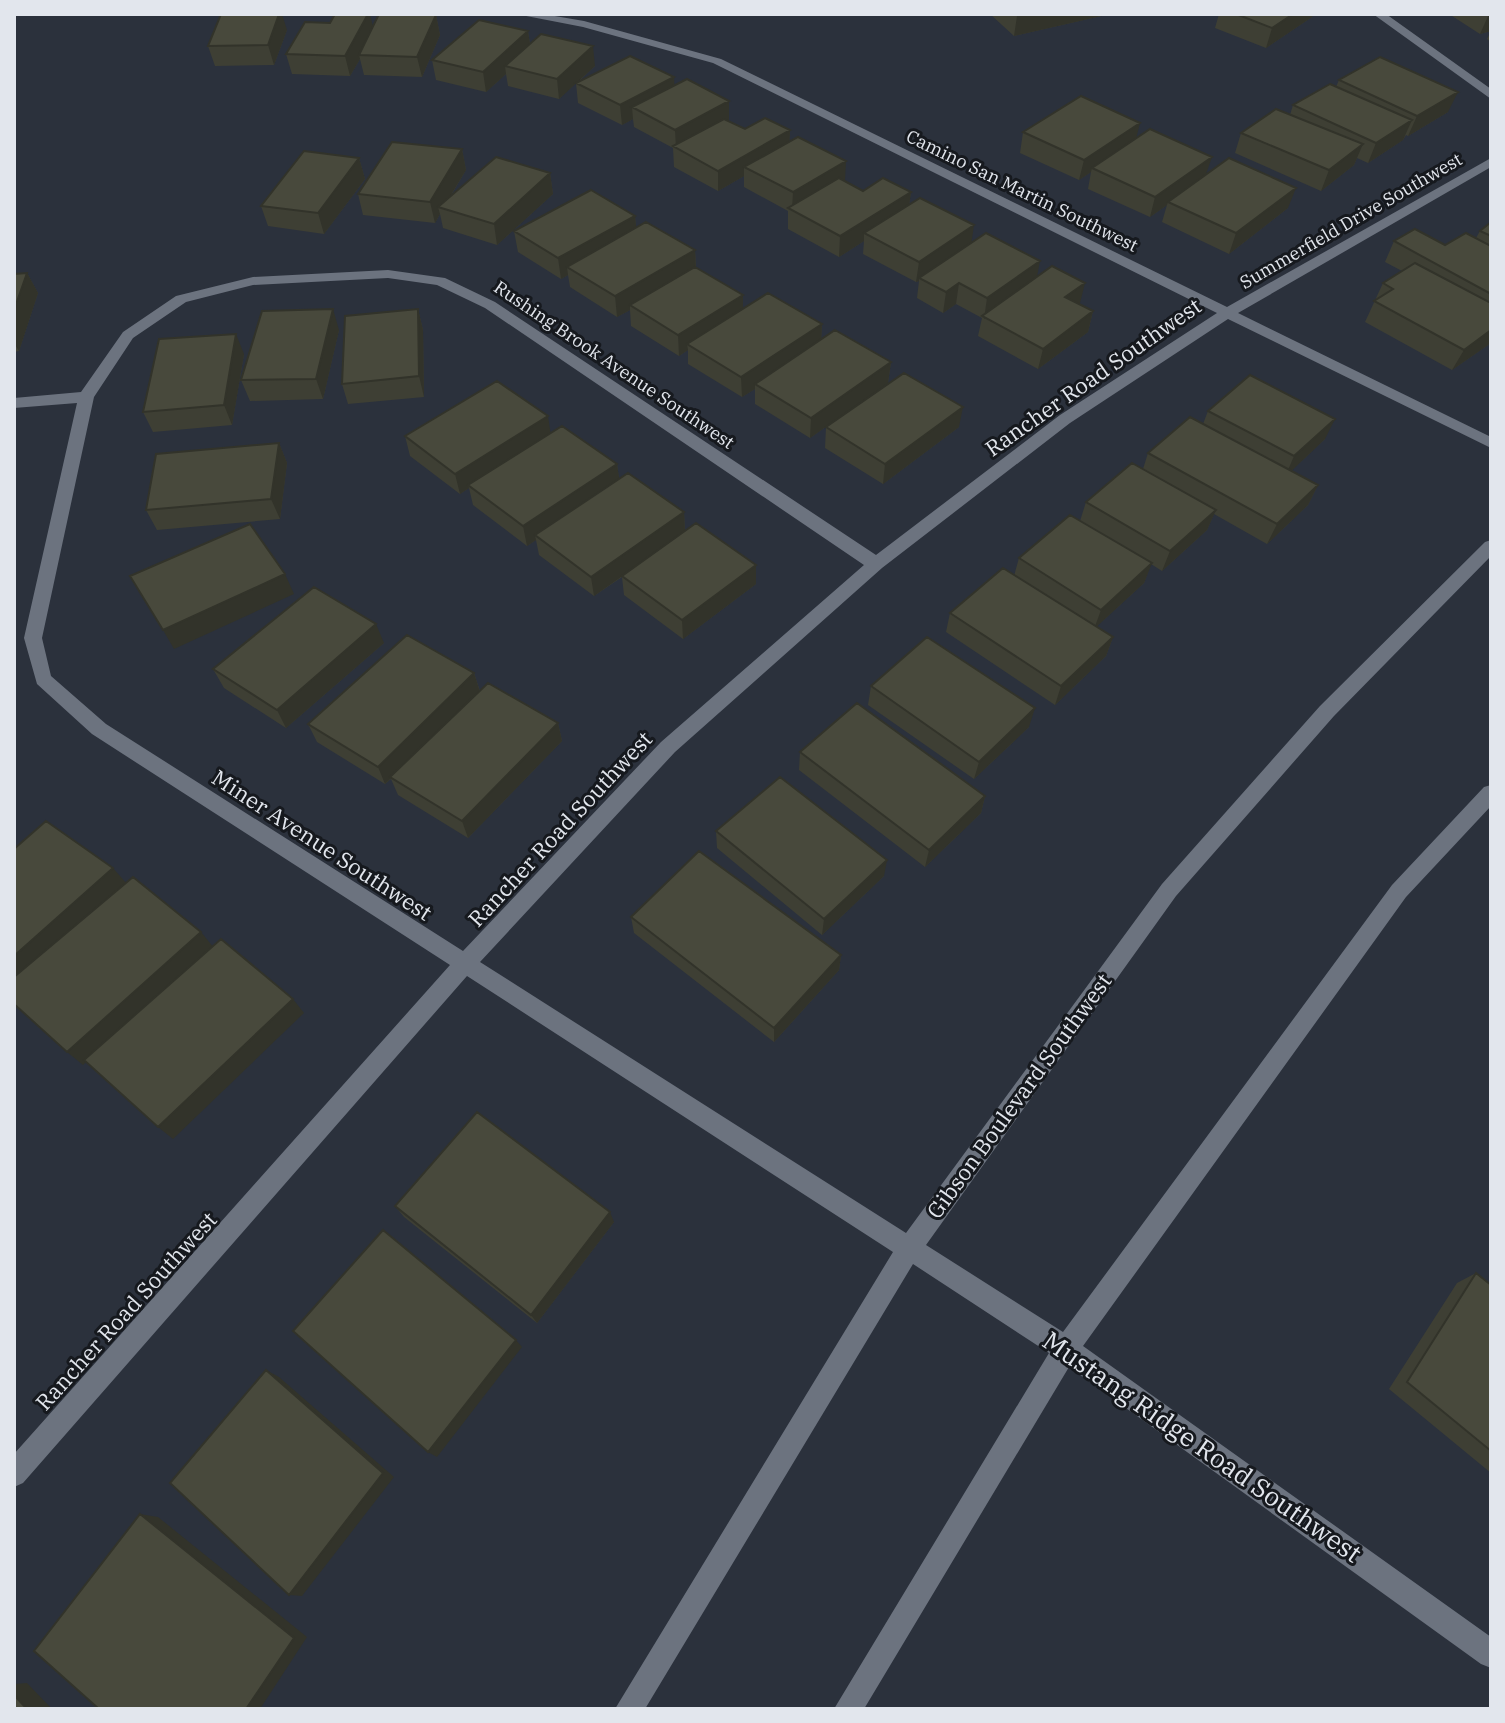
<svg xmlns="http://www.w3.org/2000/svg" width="1505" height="1723" font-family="'IBM Plex Serif',serif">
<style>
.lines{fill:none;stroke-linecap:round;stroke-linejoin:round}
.minor{fill:#6c737f;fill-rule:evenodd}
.wall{fill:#3e3f34}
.shaded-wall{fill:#32332a}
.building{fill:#48493c;stroke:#32332a;stroke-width:2}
.labels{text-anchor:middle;stroke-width:6;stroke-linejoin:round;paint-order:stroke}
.far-street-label{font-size:18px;fill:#e2e6ed;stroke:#16191e}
.street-label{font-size:22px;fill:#e2e6ed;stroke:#16191e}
.near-street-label{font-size:26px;fill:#e2e6ed;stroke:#16191e}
</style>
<rect width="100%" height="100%" fill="#2b313c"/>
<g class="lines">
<!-- minor -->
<path class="minor" d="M516,14h27l41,7 137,38 506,248 264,-149v9l-253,146 253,124v11l-263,-129 -158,104 -188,145 -207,184 -195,210 426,271 256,-349 158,-178 165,-164 6,-2v16l-157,160 -158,180 -250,349 137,87 329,-447 92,-98 7,-2v21l-85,91 -323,449 408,291v31l-10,-4 -412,-297 -205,342h-30l215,-356 -136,-89 -268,445h-30l278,-457 -426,-276 -444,507 -9,4v-33l436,-489 -358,-231 -55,-50 -13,-46 53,-235 -63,5v-10l67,-6 42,-60 53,-36 77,-19 135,-7 57,8 50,24 381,253 184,-140 157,-102 -504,-250 -130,-36zM388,278l49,7 48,23 379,257 -203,177 -198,209 -357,-227 -55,-48 -9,-38 52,-241 39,-59 53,-36 67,-17z
M1373,14h13l105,75v10z"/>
</g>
<!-- wall -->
<path class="wall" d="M990,14h120l-96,22z
M1219,14h94l-1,3 -46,31 -51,-20z
M1449,14h42v28l-4,-3 4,-8 -11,3z
M436,15l4,20 -18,42 -58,-2 -4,-16 -10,17 -58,-2 -6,-20 87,-28z
M287,30l-13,35 -59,1 -7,-20z
M528,31l2,13 65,22 -18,17 97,-6v9l55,35 16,8 45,1 -1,12 56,40 18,9 48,1 -2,13 62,38 66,34 43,26 -1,1 14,7 -5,21 -50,37 -60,-33 4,-18 -26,-14 -13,9 -26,-15 2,-17 -3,1 -53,-28 1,-13 -25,16 -51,-28v-18l-44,-24v-11l-26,15 -44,-24 -1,-19 -39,-21 -1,-8 -11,6 -44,-22 -2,-20 -17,16 -51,-13 -2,-12 -20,18 -50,-12 -4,-20z
M1339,80l109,32 -40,24 -2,-1 -3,5 -35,23 -11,-5 -3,7 -33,26 -86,-38 6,-20 49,-18 3,-10 43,-18z
M1023,132l113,6 70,37 82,33 -59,46 -67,-32 5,-17 -17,12 -62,-28 3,-17 -12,8 -59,-27z
M462,149l4,21 -16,27 100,-24 3,21 -56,51 -54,-17 -3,-14 -5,9 -72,-8 -5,-21z
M359,158l6,21 -41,55 -56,-8 -7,-20z
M635,216l1,12 59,22 1,17 47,28v14l79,15 -1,16 70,22 -3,21 -78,55 -55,-34v-15l-13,8 -54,-33v-14l-9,6 -48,-30 -1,-16 -13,7 -47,-30 -2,-12 -7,4 -43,-27 -4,-21z
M1491,222v121l-39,27 -87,-48 18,-39 19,-12 -17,-9 9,-21 51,4 31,-7 4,-7z
M27,273l11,20 -19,58 -5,1v-78z
M418,309l5,21 1,67 -76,7 -6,-20z
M339,330l-16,69 -73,2 -9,-21z
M244,354l-12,71 -79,7 -10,-20z
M1208,411l117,28 -34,32 27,14 -10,20 -41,39 -53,-30 -7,16 -45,41 -11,-7 -7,19 -48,44 17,10 -7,19 -51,49 -109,-73 4,-19 64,-37 5,-18 61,-37 6,-19 57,-33 5,-16 55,-29z
M826,427h133l-76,57 -58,-36z
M551,433l66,31 2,15 65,33 1,19 71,34v19l-73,55 -59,-44 -2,-18 -28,19 -55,-41 -3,-15 -9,6 -54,-41 -4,-17 -9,6 -50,-38 -5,-20z
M279,443l8,20 -7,56 -123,11 -11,-20z
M384,643l-98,85 -62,-40 -11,-19z
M474,673l6,18 78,32 4,18 -94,97 -70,-43 -7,-16 -6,5 -68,-42 -9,-18z
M871,686l158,41 -55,52 -106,-74z
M800,752l185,44 -4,17 -56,54 -126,-97z
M716,831l168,45 -62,59 -105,-87z
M631,917l210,38 -2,15 -65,72 -140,-109z
M395,1206l219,16 -77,101 -133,-106z
M1476,1273l15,12v188l-102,-84 68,-106z"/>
<!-- shaded-wall -->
<path class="shaded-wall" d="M279,14h3l5,16 -13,35 -6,-20z
M368,14h2l4,17 -15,24 1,4 -10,17 -5,-20z
M1024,14h86l-96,22 3,-20z
M1293,14h20l-1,3 -46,31 6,-20z
M1489,14h2v17l-11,3z
M436,15l4,20 -18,42 -5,-20z
M528,31l3,20 -26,15 1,8 -20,18 -3,-20z
M593,46l2,20 -36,33 -2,-20z
M674,77l1,20 -43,10 1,12 -11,6 -2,-20z
M1458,92l-10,20 -40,24 9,-20z
M729,101v20l-53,27 -1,-18z
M1412,120l-9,20 -35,23 8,-20z
M1140,123l-5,20 -43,25 -1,4 -12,8 5,-20z
M790,130l-1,21 -45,16v9l-26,15v-20z
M1363,144l-9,21 -33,26 8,-21z
M462,149l4,21 -23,38 -5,-1 2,7 -5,9 -5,-21z
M1212,157l-7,20 -37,25 -1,3 -17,12 5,-20z
M359,158l6,21 -41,55 -6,-21z
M846,161l-1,20 -53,29 1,-18z
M550,173l3,21 -56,51 -3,-21z
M1296,188l-8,20 -59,46 7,-21z
M911,192l-3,21 -44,20v8l-25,16 1,-21z
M635,216l2,20 -70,31 1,8 -7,4 -3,-21z
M974,225l-3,21 -52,32v3l-3,1 3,-20z
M695,250l1,20 -66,35v5l-13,7 -2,-21z
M1040,261l-4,21 -52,37 3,-21z
M27,273l11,20 -19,58 -5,-8v-33z
M959,283l-3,21 -13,9 3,-21z
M1085,283l-5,20 -20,14 5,-20z
M743,295v20l-56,29 1,6 -9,6 -1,-21z
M333,309l6,21 -16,69 -7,-20z
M418,309l5,21 1,67 -5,-21z
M1093,311l-5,21 -50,37 5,-20z
M822,324l-1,21 -66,39v5l-13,8 -1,-20z
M1491,330v13l-39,27 12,-20z
M236,334l8,20 -12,71 -8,-20z
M891,362l-3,21 -78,55 1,-20z
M963,407l-4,20 -76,57 2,-20z
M548,416l3,20 -83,49 1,3 -9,6 -5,-20z
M1335,419l-10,20 -40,38 9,-21z
M279,443l8,20 -7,56 -9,-20z
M617,464l3,20 -85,51 1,5 -9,6 -4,-20z
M1318,485l-10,20 -41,39 10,-20z
M1216,510l-9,20 -45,41 8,-20z
M684,512l1,20 -91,64 -3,-19z
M1152,563l-8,20 -50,46 7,-19z
M756,565v19l-73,55 -1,-19z
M285,574l9,20 -120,55 -11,-19z
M376,624l8,19 -98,85 -9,-18z
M1113,637l-7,19 -51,49 6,-19z
M474,673l6,19 -95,92 -7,-17z
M1035,708l-6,19 -55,52 5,-17z
M558,723l4,18 -94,97 -6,-17z
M985,796l-4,17 -56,54 4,-17z
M887,860l-3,16 -62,59 2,-16z
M113,868l14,16 -113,102v-30z
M201,932l13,16 -131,117 -16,-13z
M841,955l-2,15 -65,72v-14z
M293,999l11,14 -131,126 -15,-12z
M610,1212l4,10 -77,101 -6,-8z
M516,1340l6,7 -85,110 -9,-5z
M266,1370l13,7 115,100 -92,119 -13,-1z
M140,1514l18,3 149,120 -47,72h-14z
M27,1683l25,26h-25l-13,-14v-11z"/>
<!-- building -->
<path class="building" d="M221,14h58l-11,31 -60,1z
M335,14h33l-23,42 -59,-2 19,-32 25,1z
M379,14l57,1 -19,42 -58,-2z
M1236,14h57l-21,14z
M479,20l49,11 -45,41 -51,-12z
M541,34l52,12 -36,33 -52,-13z
M630,56l44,21 -54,28 -44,-22z
M1380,57l78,35 -41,24 -78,-36z
M687,79l42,22 -54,29 -43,-23z
M1330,84l82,36 -36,23 -83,-38z
M1081,96l59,27 -56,37 -61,-28z
M1276,109l87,35 -34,26 -88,-37z
M765,118l25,12 -72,41 -45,-25 51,-27 21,10z
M1150,129l62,28 -57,40 -63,-29z
M798,137l48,24 -53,31 -49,-25z
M392,142l70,7 -32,53 -72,-8z
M304,151l55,7 -41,55 -57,-7z
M496,157l54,16 -56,51 -56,-17z
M1229,158l67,30 -60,45 -68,-31z
M839,178l24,13 20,-13 28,14 -71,44 -52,-28z
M591,190l44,26 -77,42 -44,-27z
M920,198l54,27 -55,37 -55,-29z
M646,222l49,28 -80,46 -48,-29z
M1491,222v14l-11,-5z
M1415,229l30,16 21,-12 25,13v48l-97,-53z
M986,233l54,28 -53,37 -28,-15 -13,9 -27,-14z
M1415,263l76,40v27l-27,20 -90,-49 19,-12 -10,-6z
M1052,266l33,17 -20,14 28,14 -50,38 -61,-33z
M695,267l48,28 -65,40 -48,-30z
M27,273l-13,37v-36z
M768,293l54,31 -81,53 -54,-33z
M333,309l-17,70 -75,1 21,-69z
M418,309l1,67 -77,8 3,-68z
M835,330l56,32 -80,56 -56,-34z
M236,334l-12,71 -81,7 16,-73z
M904,373l59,34 -78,57 -59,-37z
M1250,375l85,44 -41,37 -86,-45z
M497,381l51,35 -93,58 -50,-38z
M1190,417l128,68 -41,39 -129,-71z
M562,426l55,38 -94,62 -55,-41z
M279,443l-8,56 -125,11 10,-56z
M1132,463l84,47 -46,41 -84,-49z
M628,473l56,39 -93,65 -56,-42z
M1070,515l82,48 -51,47 -82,-52z
M696,523l60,42 -74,55 -60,-44z
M250,524l35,50 -122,56 -33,-54z
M1003,568l110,69 -52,49 -111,-73z
M314,587l62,37 -99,86 -64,-41z
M407,635l67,38 -96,94 -70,-43z
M927,637l108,71 -56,54 -108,-76z
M488,683l70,40 -96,98 -72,-44z
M857,703l128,93 -56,54 -129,-98z
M780,777l107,83 -63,59 -108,-88z
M46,821l67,47 -99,88v-107z
M699,851l142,104 -67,73 -143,-111z
M133,877l68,55 -134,120 -53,-48v-27z
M221,939l72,60 -135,128 -74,-67z
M477,1112l133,100 -79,103 -136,-109z
M383,1230l133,110 -88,112 -135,-121z
M1476,1273l15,12v166l-84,-69z
M266,1370l117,103 -94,122 -119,-112z
M140,1514l154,124 -48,71h-147l-65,-58z
M14,1695l13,14h-13z"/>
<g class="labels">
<!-- far-street labels -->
<g class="far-street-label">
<text transform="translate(1022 191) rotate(26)" y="6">Camino San Martin Southwest</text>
<text transform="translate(1351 221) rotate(-30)" y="6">Summerfield Drive Southwest</text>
<text transform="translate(614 365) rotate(34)" y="6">Rushing Brook Avenue Southwest</text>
</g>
<!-- street labels -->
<g class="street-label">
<text transform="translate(1093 377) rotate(-35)" y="8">Rancher Road Southwest</text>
<text transform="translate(560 829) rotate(-47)" y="8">Rancher Road Southwest</text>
<text transform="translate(322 845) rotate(33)" y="8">Miner Avenue Southwest</text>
<text transform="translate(1019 1096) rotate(-54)" y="8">Gibson Boulevard Southwest</text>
<text transform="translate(126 1311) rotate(-48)" y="8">Rancher Road Southwest</text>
</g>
<!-- near-street labels -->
<g class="near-street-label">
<text transform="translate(1202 1447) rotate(35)" y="9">Mustang Ridge Road Southwest</text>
</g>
</g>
<!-- border -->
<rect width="1505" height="1723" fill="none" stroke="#e2e6ed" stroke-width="32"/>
</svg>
